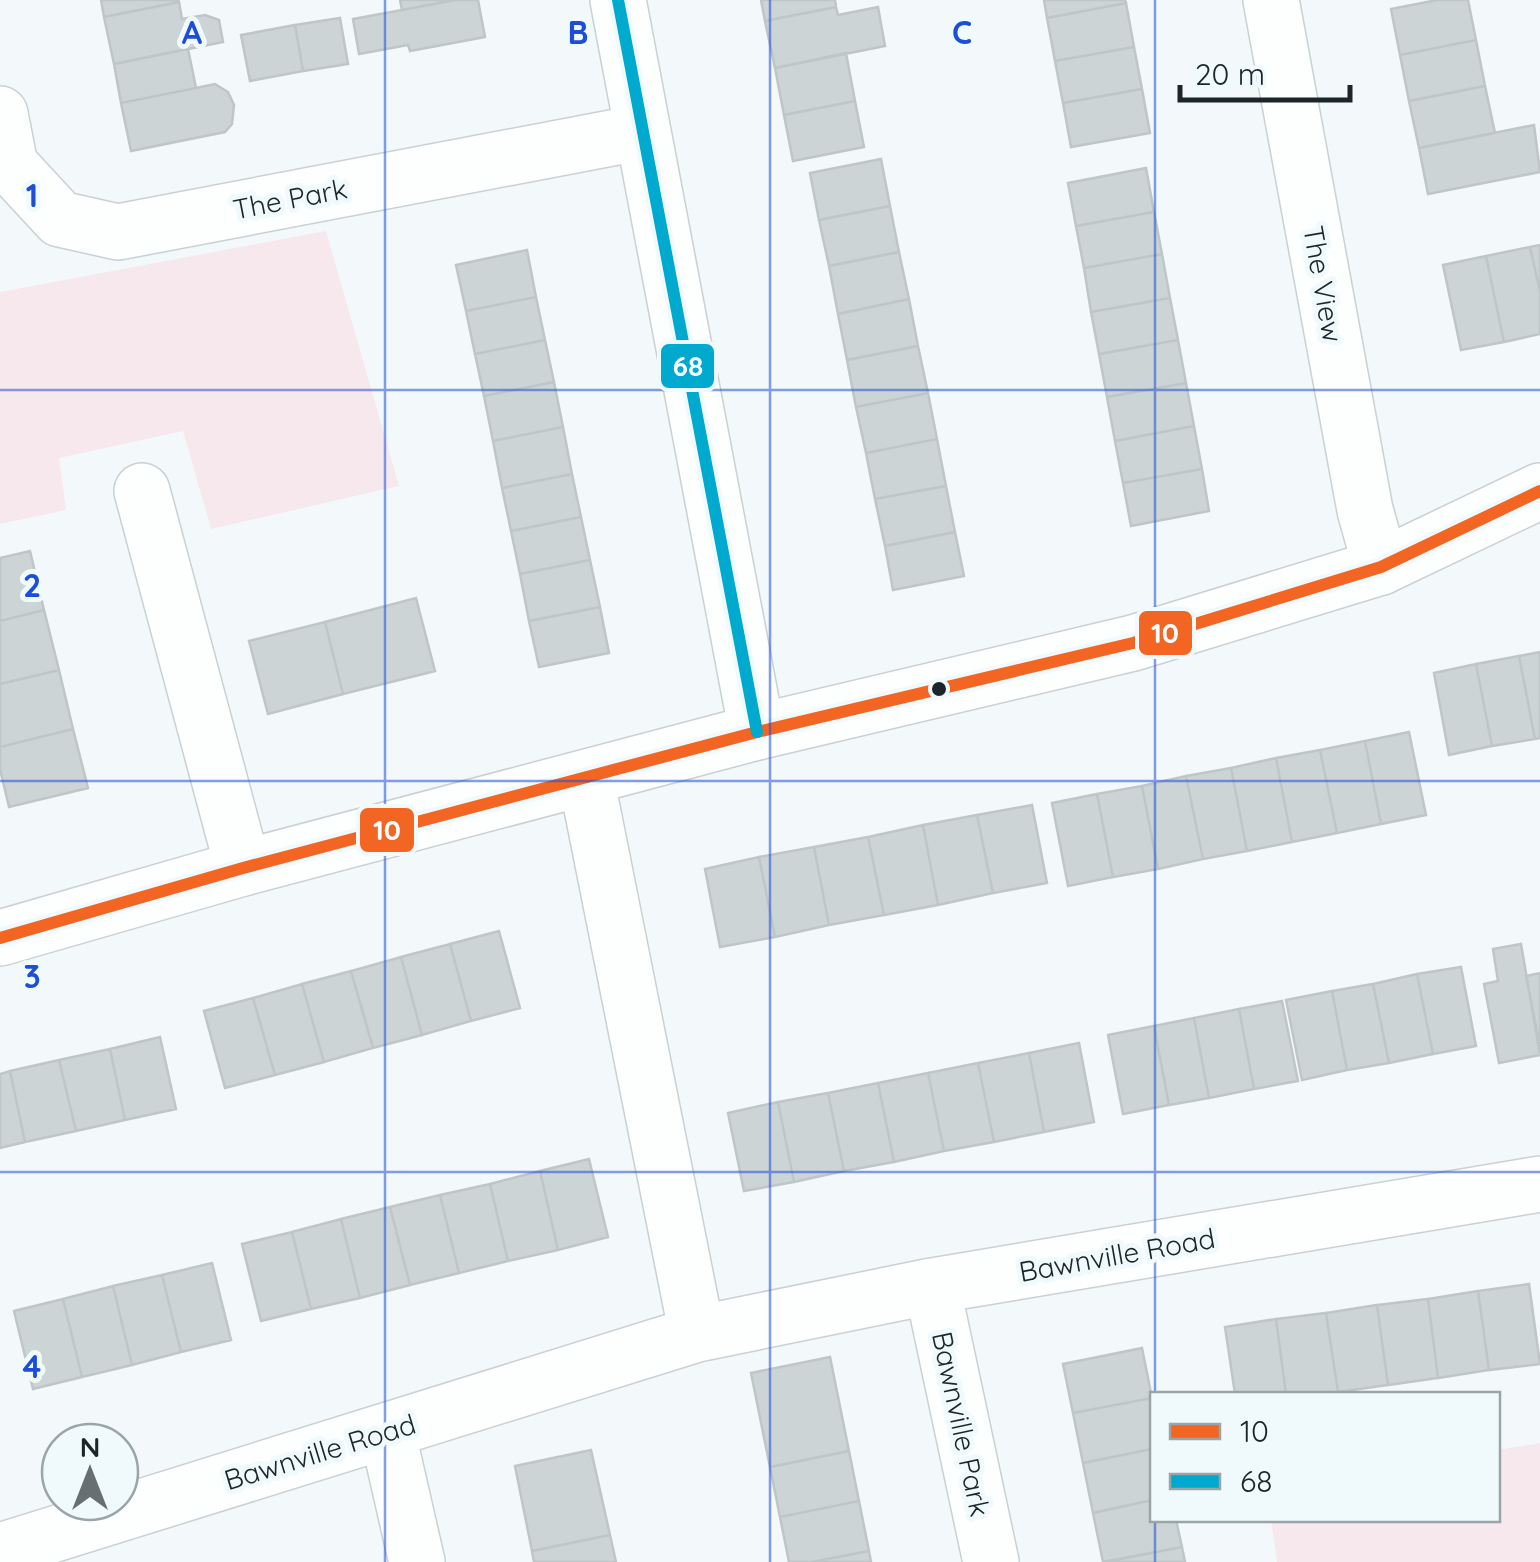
<svg xmlns="http://www.w3.org/2000/svg" width="1540" height="1562" font-family="Quicksand,sans-serif">
<style>
.green{fill:#f7e8ee}
.building{fill:#ccd4d6;stroke:#bfc6c8;stroke-width:2.5}
.lines{fill:none;stroke-linecap:round;stroke-linejoin:round}
.street-casing{stroke:#c9d1d2;stroke-width:58}
.secondary-casing{stroke:#c9d1d2;stroke-width:58}
.street{stroke:#fdfefe;stroke-width:55}
.secondary{stroke:#fdfefe;stroke-width:55}
.bus-1-casing{stroke:#f0fafd;stroke-width:20}
.bus-2-casing{stroke:#f0fafd;stroke-width:20}
.bus-1{stroke:#f26522;stroke-width:12}
.bus-2{stroke:#00a9ce;stroke-width:12}
.grid{fill:none;stroke:#1d4ed8;stroke-width:2.5;stroke-opacity:0.55}
.bus-dot{fill:#1c2528;stroke:#f0fafd;stroke-width:4}
.labels{text-anchor:middle;stroke-width:10;stroke-linejoin:round;paint-order:stroke}
.street-label{font-size:28px;fill:#1c2528;stroke:#f0fafd}
.grid-label{font-size:32px;text-anchor:middle;font-weight:bold;fill:#1d4ed8;stroke:#f0fafd;stroke-width:10;stroke-linejoin:round;paint-order:stroke}
.line-badge{stroke:#f0fafd;stroke-width:4}
.badge-label{font-size:28px;text-anchor:middle;font-weight:bold;fill:#fff}
</style>
<rect width="100%" height="100%" fill="#f3f9fa"/>
<!-- green -->
<path class="green" d="M326,231l73,255 -188,43 -28,-98 -124,27 7,52 -66,14v-232z
M1540,1443v119h-263l-6,-42h227v-70z"/>
<!-- building -->
<path class="building" d="M101,0h77l1,2 -75,15z
M400,0h56l-54,10z
M456,0h22l7,37 -75,14 -2,-6 -49,9 -6,-35z
M761,0h74l1,7 -71,14z
M1044,0h81l1,3 -79,15z
M1437,0h31l8,40 -76,15 -9,-46z
M179,2l3,17 23,-4 14,5 4,22 -109,22 -10,-47z
M1126,3l8,44 -79,14 -8,-43z
M836,7l2,8 40,-8 7,39 -110,22 -10,-47z
M340,18l8,46 -45,7 -8,-46z
M295,25l8,46 -53,10 -9,-46z
M1476,40l9,46 -76,15 -9,-46z
M1134,47l8,42 -79,14 -8,-42z
M188,49l8,39 -75,15 -7,-39z
M846,53l9,48 -71,14 -9,-47z
M215,84l13,8 6,13 -2,19 -7,8 -94,19 -10,-48z
M1485,86l10,47 -76,15 -10,-47z
M1142,89l8,44 -79,14 -8,-44z
M855,101l9,46 -71,14 -9,-46z
M1534,125l6,47 -112,22 -9,-46z
M881,159l9,47 -71,14 -9,-47z
M1146,168l8,44 -78,14 -8,-43z
M890,206l9,46 -70,14 -10,-46z
M1154,212l8,42 -78,14 -8,-42z
M1540,245v47l-10,-45z
M1530,247l10,45v42l-36,8 -18,-86z
M527,250l9,47 -70,14 -10,-46z
M899,252l10,47 -71,15 -9,-48z
M1162,254l8,44 -79,14 -7,-44z
M1486,256l18,86 -43,8 -18,-85z
M536,297l9,43 -70,14 -9,-43z
M1170,298l8,42 -79,14 -8,-42z
M909,299l9,47 -71,14 -9,-46z
M545,340l9,42 -70,14 -9,-42z
M1178,340l8,43 -79,14 -8,-43z
M918,346l10,47 -72,14 -9,-47z
M554,382l9,45 -70,14 -9,-45z
M1186,383l8,43 -79,15 -8,-44z
M928,393l9,46 -71,14 -10,-46z
M1194,426l8,43 -79,14 -8,-42z
M563,427l9,47 -70,14 -9,-47z
M937,439l9,47 -71,13 -9,-46z
M1202,469l7,42 -78,15 -8,-43z
M572,474l9,43 -70,14 -9,-43z
M946,486l9,46 -70,14 -10,-47z
M581,517l9,43 -70,14 -9,-43z
M955,532l9,44 -71,14 -8,-44z
M30,551l14,59 -44,11v-63z
M590,560l10,47 -71,14 -9,-47z
M416,598l19,73 -92,23 -18,-72z
M600,607l9,46 -70,14 -10,-46z
M44,610l15,60 -59,14v-63z
M325,622l18,72 -75,20 -19,-73z
M1540,652v86l-5,1 -16,-83z
M1519,656l16,83 -43,7 -16,-82z
M1476,664l16,82 -43,9 -15,-82z
M59,670l14,59 -73,18v-63z
M73,729l15,59 -79,19 -9,-38v-22z
M1409,732l17,83 -45,9 -16,-83z
M1365,741l16,83 -44,9 -17,-83z
M1320,750l17,83 -45,9 -16,-84z
M1276,758l16,84 -45,9 -16,-83z
M1231,768l16,83 -44,8 -17,-83z
M1186,776l17,83 -45,10 -16,-83z
M1142,786l16,83 -45,8 -16,-83z
M1097,794l16,83 -45,9 -16,-83z
M1032,805l15,78 -54,10 -16,-78z
M977,815l16,78 -55,12 -15,-80z
M923,825l15,80 -54,10 -16,-78z
M868,837l16,78 -55,10 -15,-78z
M814,847l15,78 -54,12 -16,-80z
M759,857l16,80 -55,10 -15,-78z
M499,931l21,77 -49,13 -21,-77z
M450,944l21,77 -49,14 -21,-78z
M1521,944l19,111 -41,8 -15,-79 14,-3 -5,-32z
M401,957l21,78 -49,13 -22,-77z
M1461,967l15,79 -43,8 -16,-80z
M351,971l22,77 -49,14 -22,-78z
M1540,973v73l-14,-70z
M1417,974l16,80 -44,9 -16,-79z
M302,984l22,78 -49,13 -22,-77z
M1373,984l16,79 -42,7 -15,-79z
M1332,991l15,79 -45,10 -16,-80z
M253,998l22,77 -50,13 -21,-77z
M1282,1001l16,80 -44,8 -15,-80z
M1239,1009l15,80 -45,9 -15,-80z
M1194,1018l15,80 -40,7 -15,-79z
M1154,1026l15,79 -46,9 -15,-79z
M160,1037l16,72 -51,11 -15,-71z
M1079,1043l15,79 -50,10 -15,-79z
M110,1049l15,71 -49,11 -17,-71z
M1029,1053l15,79 -50,10 -16,-79z
M59,1060l17,71 -51,11 -15,-71z
M978,1063l16,79 -50,9 -16,-78z
M10,1071l15,71 -25,6v-74z
M928,1073l16,78 -50,11 -16,-79z
M878,1083l16,79 -50,9 -16,-78z
M828,1093l16,78 -50,11 -16,-80z
M778,1102l16,80 -50,9 -16,-78z
M589,1159l19,78 -50,13 -18,-79z
M540,1171l18,79 -50,11 -18,-77z
M490,1184l18,77 -49,12 -19,-78z
M440,1195l19,78 -49,12 -20,-78z
M390,1207l20,78 -50,13 -19,-79z
M341,1219l19,79 -49,11 -19,-77z
M292,1232l19,77 -50,12 -19,-77z
M212,1263l19,77 -50,12 -19,-77z
M162,1275l19,77 -49,13 -19,-79z
M1529,1284l11,80 -51,6 -11,-79z
M113,1286l19,79 -50,12 -19,-78z
M1478,1291l11,79 -51,8 -10,-79z
M63,1299l19,78 -49,12 -19,-78z
M1428,1299l10,79 -50,7 -11,-80z
M1377,1305l11,80 -50,7 -12,-79z
M1326,1313l12,79 -52,2 -10,-75z
M1276,1319l10,75h-51l-10,-67z
M1142,1348l10,50 -79,15 -10,-49z
M830,1357l19,94 -79,16 -19,-94z
M1152,1398v51l-69,14 -10,-50z
M1152,1449v51l-59,13 -10,-50z
M591,1450l19,85 -78,16 -17,-85z
M849,1451l10,50 -79,16 -10,-50z
M1152,1500v20h24l6,27 -79,15 -10,-49z
M859,1501l10,50 -57,11h-23l-9,-45z
M610,1535l6,27h-82l-2,-11z
M1182,1547l3,15h-79z
M869,1551l2,11h-59z"/>
<g class="lines">
<defs>
<path id="street" d="M618,0l139,732
M1271,0l94,510 16,57
M0,114l10,51 50,54 58,13 525,-100
M142,491l101,377
M586,778l111,556
M932,1286l59,276
M387,1431l30,131
M0,1551l697,-217 235,-48 608,-102"/>
<path id="secondary" d="M0,938l243,-70 514,-136 376,-89 248,-76 159,-76"/>
</defs>
<!-- street casing -->
<use href="#street" class="street-casing"/>
<!-- secondary casing -->
<use href="#secondary" class="secondary-casing"/>
<!-- street -->
<use href="#street" class="street"/>
<!-- secondary -->
<use href="#secondary" class="secondary"/>
<defs>
<path id="bus-1" d="M0,938l243,-70 514,-136 376,-89 248,-76 159,-76"/>
<path id="bus-2" d="M618,0l139,732"/>
</defs>
<!-- bus-1 casing -->
<use href="#bus-1" class="bus-1-casing"/>
<!-- bus-2 casing -->
<use href="#bus-2" class="bus-2-casing"/>
<!-- bus-1 -->
<use href="#bus-1" class="bus-1"/>
<!-- bus-2 -->
<use href="#bus-2" class="bus-2"/>
</g>
<!-- grid -->
<path class="grid" d="M385,0v1562M770,0v1562M1155,0v1394M0,390h1540M0,781h1540M0,1172h1540M1155,1520v42"/>
<!-- markers -->
<circle class="bus-dot" cx="939" cy="689" r="9"/>
<g class="labels">
<!-- street labels -->
<g class="street-label">
<text transform="translate(290 199) rotate(-11)" y="10">The Park</text>
<text transform="translate(1323 284) rotate(80)" y="10">The View</text>
<text transform="translate(1117 1255) rotate(-10)" y="10">Bawnville Road</text>
<text transform="translate(961 1424) rotate(78)" y="10">Bawnville Park</text>
<text transform="translate(320 1452) rotate(-17)" y="10">Bawnville Road</text>
</g>
</g>
<g class="grid-label">
<text x="192" y="44">A</text>
<text x="578" y="44">B</text>
<text x="962" y="44">C</text>
<text x="32" y="207">1</text>
<text x="32" y="597">2</text>
<text x="32" y="988">3</text>
<text x="32" y="1378">4</text>
</g>
<g class="line-badge">
<rect x="659" y="342" width="57" height="48" rx="10" fill="#00a9ce"/>
<rect x="1137" y="609" width="57" height="48" rx="10" fill="#f26522"/>
<rect x="358" y="806" width="58" height="48" rx="10" fill="#f26522"/>
</g>
<g class="badge-label">
<text x="688" y="376">68</text>
<text x="1165" y="643">10</text>
<text x="387" y="840">10</text>
</g>
<!-- legend -->
<rect x="1150" y="1392" width="350" height="130" fill="#f0fafd" stroke="#9ba5a8" stroke-width="2.5"/>
<rect x="1170" y="1424" width="50" height="15" fill="#f26522" stroke="#9ba5a8" stroke-width="2.5"/>
<text x="1240" y="1442" font-size="30" fill="#1c2528">10</text>
<rect x="1170" y="1474" width="50" height="15" fill="#00a9ce" stroke="#9ba5a8" stroke-width="2.5"/>
<text x="1240" y="1492" font-size="30" fill="#1c2528">68</text>
<!-- north arrow -->
<g transform="translate(90 1472)"><circle r="48" fill="#f0fafd" stroke="#9ba5a8" stroke-width="2.5"/>
<path d="M0-8L18 38L0 25L-18 38Z" fill="#676f72"/>
<text y="-15" font-size="28" font-weight="bold" text-anchor="middle" fill="#1c2528">N</text>
</g>
<!-- scale -->
<path d="M1180 85v15h170v-15" fill="none" stroke="#1c2528" stroke-width="5"/>
<text x="1195" y="85" font-size="30" fill="#1c2528" stroke="#f0fafd" stroke-width="8" paint-order="stroke">20 m</text>
</svg>
